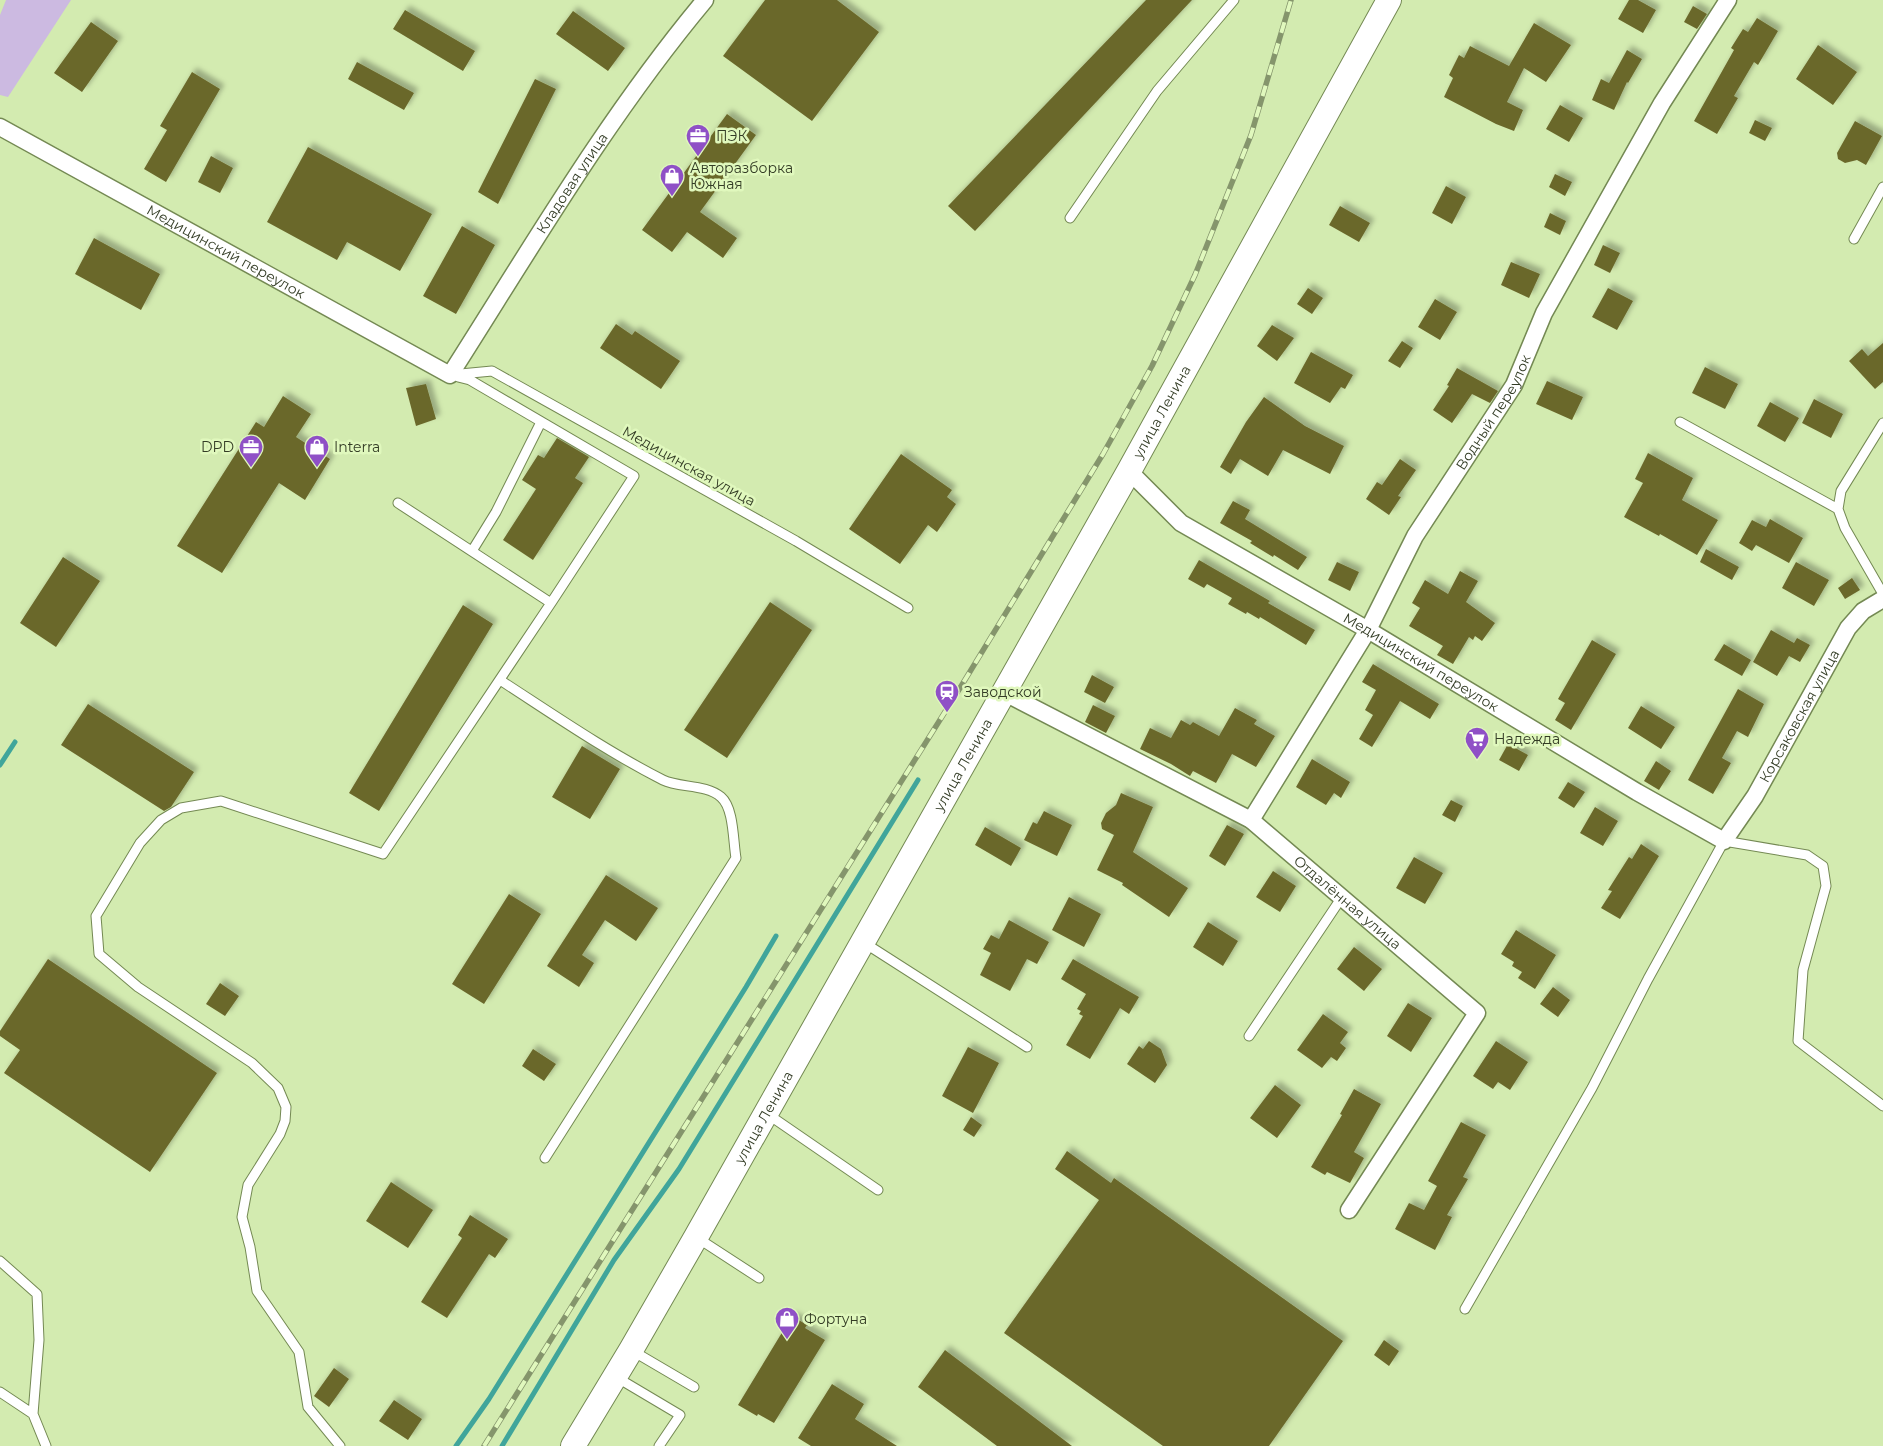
<svg xmlns="http://www.w3.org/2000/svg" width="1883" height="1446" font-family="Montserrat,sans-serif">
<style>
.green{fill:#ccbae1}
.lines{fill:none;stroke-linecap:round;stroke-linejoin:round}
.stream{stroke:#40a59b;stroke-width:5}
.building{fill:#6b682c;filter:url(#shadow)}
.service-casing{stroke:#748953;stroke-width:11}
.minor-casing{stroke:#748953;stroke-width:19}
.secondary-casing{stroke:#748953;stroke-width:26}
.service{stroke:#fff;stroke-width:9}
.minor{stroke:#fff;stroke-width:16}
.secondary{stroke:#fff;stroke-width:24}
.rail-casing{stroke:#85956c;stroke-width:5.5}
.rail{stroke:#e0f8bd;stroke-width:4;stroke-dasharray:11;stroke-linecap:butt}
.labels{text-anchor:middle;stroke-width:5;stroke-linejoin:round;paint-order:stroke}
.poi-label{font-size:14px;fill:#333c25;stroke:#e0f8bd;text-anchor:start}
.street-label{font-size:14px;fill:#333c25;stroke:#e0f8bd}
</style>
<defs>
<filter id="shadow"><feDropShadow dx="4.5" dy="-4.5" stdDeviation="2.5" flood-color="#0004"/></filter>
</defs>
<rect width="100%" height="100%" fill="#d3ebb0"/>
<!-- green -->
<path class="green" d="M6,0h65l-63,97 -8,-2v-80z"/>
<g class="lines">
<!-- stream -->
<path class="stream" d="M0,765l15,-23
M456,1446l33,-47 257,-412 30,-51
M502,1446l112,-186 65,-91 239,-389"/>
</g>
<!-- building -->
<path class="building" d="M765,0h72l42,32 -67,89 -89,-65z
M1146,0h46l-217,231 -27,-25z
M1629,0h9l18,10 -13,23 -25,-14z
M1693,6l14,8 -10,15 -13,-7z
M405,10l70,41 -12,20 -70,-42z
M573,11l52,37 -17,23 -52,-37z
M1757,18l21,13 -20,34 -4,-3 -20,34 4,2 -21,36 -23,-13 40,-71 -3,-2 12,-19 5,3z
M91,22l27,19 -36,51 -28,-19z
M1534,23l37,22 -25,37 -22,-14 -17,34 16,8 -9,21 -18,-7 -52,-27 9,-19 -4,-3 10,-20 5,3 6,-12 39,20z
M1818,45l39,27 -24,33 -37,-26z
M1627,50l15,9 -14,24 -1,-1 -13,28 -22,-10 9,-21 8,4z
M357,62l57,31 -10,17 -56,-31z
M192,72l28,17 -54,93 -22,-13 23,-39 -7,-4z
M535,79l21,10 -58,115 -20,-12z
M1560,105l23,13 -14,24 -23,-13z
M727,114l29,21 -56,77 37,26 -14,20 -36,-26 -15,20 -30,-22z
M1755,120l17,8 -7,13 -16,-8z
M1855,121l27,15 -16,29 -9,-5 -12,3 -7,-4 -1,-6z
M308,147l124,67 -32,57 -53,-29 -10,18 -70,-38z
M211,156l22,12 -13,25 -22,-11z
M1555,174l17,8 -7,14 -16,-9z
M1446,186l20,11 -14,27 -20,-11z
M1340,206l30,17 -11,19 -30,-17z
M1550,213l16,8 -6,14 -16,-8z
M462,226l33,19 -39,69 -33,-18z
M94,238l66,36 -19,36 -66,-36z
M1603,245l17,8 -10,20 -16,-8z
M1511,262l29,12 -11,24 -28,-13z
M1308,288l15,10 -11,16 -15,-10z
M1608,288l25,13 -16,29 -25,-13z
M1435,299l22,13 -17,28 -22,-13z
M616,324l16,11 3,-4 45,30 -19,28 -61,-41z
M1272,325l22,13 -17,23 -20,-15z
M1402,341l11,7 -13,20 -12,-7z
M1883,343v39l-8,7 -26,-28 13,-12 6,7z
M1311,352l42,23 -8,14 -4,-2 -11,16 -36,-20z
M1705,367l33,17 -13,25 -33,-16z
M1457,368l41,23 -8,12 -18,-9 -20,29 -19,-13 16,-24 -2,-1z
M1547,381l36,16 -11,23 -36,-16z
M426,384l10,35 -20,7 -10,-38z
M283,396l28,18 -15,23 34,22 -25,41 -26,-17 -57,90 -45,-27 79,-124 8,5z
M1264,397l41,29 39,20 -14,28 -47,-24 -15,26 -28,-17 -9,15 -11,-7 26,-45z
M1814,399l29,15 -12,24 -29,-15z
M1770,402l29,16 -14,24 -28,-16z
M557,438l32,19 -14,21 8,5 -50,77 -30,-20 33,-51 -14,-9 16,-25 6,3z
M1648,453l45,25 -11,22 36,20 -21,35 -37,-21 -1,2 -35,-19 19,-34 -8,-4z
M901,454l51,36 -5,7 9,7 -19,28 -9,-7 -28,39 -51,-35z
M1400,459l16,11 -18,26 3,1 -12,18 -23,-16 11,-17 5,3z
M1233,501l17,9 -5,9 62,38 -9,13 -24,-15 -1,2 -23,-14 2,-2 -32,-18z
M1770,519l33,19 -14,25 -33,-18 -4,6 -13,-8 13,-23 14,7z
M1706,549l33,18 -7,13 -32,-18z
M63,557l37,24 -44,66 -36,-24z
M1199,560l71,41 -2,2 47,27 -9,15 -46,-28 -1,2 -12,-7 -1,2 -18,-10 4,-6 -25,-14 -3,4 -16,-9z
M1337,562l22,10 -9,19 -22,-11z
M1796,562l33,18 -15,26 -32,-18z
M1460,571l18,10 -12,21 29,21 -13,18 -7,-5 -2,4 -4,-3 -16,27 -16,-9 6,-9 -34,-20 11,-18 -8,-5 13,-23 23,14z
M1852,578l8,12 -15,9 -7,-11z
M770,602l42,28 -85,128 -43,-28z
M463,605l30,19 -114,187 -30,-18z
M1771,630l23,13 3,-5 13,7 -10,17 -11,-6 -12,20 -24,-14z
M1592,640l24,14 -45,76 -16,-10 10,-17 -7,-4z
M1724,644l27,16 -9,16 -28,-16z
M1373,664l66,40 -9,15 -30,-18 -28,46 -13,-8 14,-24 -8,-5 11,-20 -14,-8z
M1092,675l22,12 -9,16 -21,-11z
M1738,689l26,15 -16,33 -11,-6 -15,27 9,5 -18,31 -25,-14z
M88,704l106,68 -23,35 -7,4 -103,-66z
M1093,705l22,11 -9,17 -21,-11z
M1641,706l34,21 -14,22 -33,-21z
M1235,708l22,12 -3,4 21,12 -19,31 -24,-13 -16,29 -23,-12 -3,5 -19,-12 -31,-15 10,-21 21,10 10,-18 9,5 3,-3 26,14z
M1508,744l20,11 -9,16 -20,-11z
M582,746l38,23 -30,50 -38,-22z
M1312,759l38,23 -9,16 -7,-5 -8,12 -30,-18z
M1656,761l15,10 -12,19 -15,-9z
M1568,782l17,10 -11,16 -16,-10z
M1121,793l32,14 -20,45 55,36 -19,29 -47,-32 1,-2 -26,-13 17,-35 -12,-6 -1,-6 5,-10 10,-8z
M1451,800l12,6 -8,16 -13,-7z
M1595,807l23,14 -15,25 -23,-13z
M1044,811l28,14 -15,31 -33,-16 9,-18 4,2z
M1227,825l17,9 -19,32 -16,-10z
M985,827l36,21 -10,18 -36,-21z
M1641,844l18,12 -39,63 -19,-11 11,-17 -4,-1 21,-33 3,2z
M1414,857l29,16 -18,31 -29,-16z
M1273,871l23,15 -16,26 -24,-15z
M606,875l52,33 -22,33 -31,-21 -23,35 12,8 -15,24 -32,-21z
M509,894l32,20 -57,90 -32,-20z
M1069,897l32,17 -17,33 -32,-17z
M1009,920l40,22 -12,22 -10,-5 -17,32 -30,-16 11,-22 -8,-4 8,-14 8,4z
M1208,922l30,19 -15,25 -30,-19z
M1516,930l40,25 -21,34 -17,-11 4,-6 -10,-6 2,-4 -13,-8z
M1354,947l28,22 -18,22 -27,-22z
M48,959l169,114 -67,99 -146,-99 16,-23 -20,-14v-5z
M1073,959l66,38 -10,17 -9,-6 -30,51 -24,-14 17,-29 -4,-2 2,-3 -4,-2 9,-15 -25,-15z
M220,983l19,13 -14,20 -19,-12z
M1553,987l17,13 -12,17 -18,-13z
M1408,1003l24,15 -21,34 -24,-16z
M1323,1014l25,18 -8,11 6,5 -9,13 -6,-4 -9,11 -25,-18z
M1149,1041l12,8 6,16 -12,18 -28,-19 12,-18 4,3z
M1496,1041l32,21 -18,28 -12,-8 -5,7 -20,-13z
M968,1047l31,16 -26,50 -31,-17z
M533,1049l23,15 -12,17 -22,-15z
M1275,1085l26,20 -24,33 -27,-20z
M1354,1089l27,15 -27,48 10,6 -14,25 -23,-11 -2,3 -14,-8 31,-52 -2,-1z
M971,1117l11,8 -8,12 -11,-7z
M1461,1122l25,13 -23,42 5,2 -21,36 5,2 -17,33 -40,-21 14,-26 15,7 13,-24 -9,-5z
M1067,1151l44,32 3,-5 229,163 -74,105h-106l-159,-113 95,-133 -44,-31z
M391,1182l42,28 -25,38 -42,-27z
M470,1215l38,24 -13,19 -6,-4 -42,64 -26,-16 41,-64 -4,-3z
M792,1316l15,9 -2,3 20,12 -51,83 -16,-9 -1,2 -19,-11z
M1384,1340l15,11 -10,15 -15,-11z
M945,1350l127,96h-75l-79,-59z
M334,1368l15,11 -20,28 -15,-11z
M832,1384l32,20 -9,15 42,27h-86l-13,-8z
M394,1400l28,19 -14,21 -29,-19z"/>
<g class="lines">
<defs>
<path id="service" d="M1070,218l87,-127 77,-91
M1854,239l29,-52
M450,375l42,-4 304,170 112,67
M458,377l12,3 164,96 -83,127
M1680,422l158,87
M1883,423l-42,68 -3,18 7,19 38,66
M472,551l24,-39 45,-90
M500,680c54,35 106,71 163,100 16,8 43,4 58,17 13,11 12,44 15,61l-191,300
M863,942l164,105
M1249,1036l93,-139
M766,1113l112,77
M696,1237l63,41
M0,1261l37,33 2,46 -6,74 13,32
M1465,1309l127,-221 56,-109 76,-138 83,14 16,11 3,20 -23,84 -5,71 85,65
M631,1350l63,37
M616,1377l64,38 -21,31
M0,1392l33,22
M340,1446l-32,-39 -9,-55 -42,-61 -7,-44 -8,-30 6,-32 32,-51 5,-13 1,-14 -8,-19 -26,-25 -114,-76 -39,-33 -3,-38 44,-73 21,-23 20,-12 40,-7 162,53 168,-251 -153,-100"/>
<g id="minor">
<path id="s1" d="M0,127l450,248c81,-127 158,-259 255,-375"/>
<path id="s2" d="M1129,471l52,52 187,107 269,162 87,49 31,-45 93,-168 15,-17 20,-12"/>
<path id="s3" d="M1003,692l248,128 226,193 -128,197"/>
<path id="s4" d="M1251,820l117,-190 47,-94 99,-151 30,-72 118,-210 66,-103"/>
</g>
<g id="secondary">
<path id="s5" d="M573,1446l58,-96 65,-113 433,-766 260,-471"/>
</g>
</defs>
<!-- service casing -->
<use href="#service" class="service-casing"/>
<!-- minor casing -->
<use href="#minor" class="minor-casing"/>
<!-- secondary casing -->
<use href="#secondary" class="secondary-casing"/>
<!-- service -->
<use href="#service" class="service"/>
<!-- minor -->
<use href="#minor" class="minor"/>
<!-- secondary -->
<use href="#secondary" class="secondary"/>
<defs>
<path id="rail" d="M484,1446l476,-758 143,-234 49,-88 43,-91 56,-140 40,-135"/>
</defs>
<!-- rail casing -->
<use href="#rail" class="rail-casing"/>
<!-- rail -->
<use href="#rail" class="rail"/>
</g>
<!-- icons -->
<defs>
<symbol id="office-pin" viewBox="-11 -11 22 30"><path d="M0 17L-7.5 6A9.5 9.5 0 1 1 7.5 6Z" fill="#8f50c6" stroke="#e0f8bd"/><path d="M-6-3h4V-5.5h4V-3h4V5H-6ZM-1-4.5V-3h2v-1.5ZM-6 0V1H6V0Z" fill="#fff"/></symbol>
<symbol id="shop-pin" viewBox="-11 -11 22 30"><path d="M0 17L-7.5 6A9.5 9.5 0 1 1 7.5 6Z" fill="#8f50c6" stroke="#e0f8bd"/><path d="M-5-2.5h2.3a2.7 3.5 0 0 1 5.4 0H5L5.5 6h-11ZM-1.5-2.5h3a1.5 2.3 0 0 0-3 0Z" fill="#fff"/></symbol>
<symbol id="station-pin" viewBox="-11 -11 22 30"><path d="M0 17L-7.5 6A9.5 9.5 0 1 1 7.5 6Z" fill="#8f50c6" stroke="#e0f8bd"/><path d="M-3-6H3Q5-6 5-4V2Q5 4 3 4L4.5 6H3L1.5 4h-3L-3 6H-4.5L-3 4Q-5 4-5 2V-4Q-5-6-3-6ZM-3.5-4v3h7v-3ZM-3.5 1v1.5H-2V1ZM2 1v1.5H3.5V1Z" fill="#fff"/></symbol>
<symbol id="supermarket-pin" viewBox="-11 -11 22 30"><path d="M0 17L-7.5 6A9.5 9.5 0 1 1 7.5 6Z" fill="#8f50c6" stroke="#e0f8bd"/><path d="M-6-5.5h2.5l.6 2H6L4.5 2H-2.5L-4.4-4H-6ZM-1.5 3.2a1.3 1.3 0 1 0 .1 0ZM3 3.2a1.3 1.3 0 1 0 .1 0Z" fill="#fff"/></symbol>
</defs>
<g fill-rule="evenodd">
<use href="#office-pin" x="684" y="122" width="28" height="38"/>
<use href="#shop-pin" x="658" y="162" width="28" height="38"/>
<use href="#office-pin" x="237" y="433" width="28" height="38"/>
<use href="#shop-pin" x="303" y="433" width="28" height="38"/>
<use href="#station-pin" x="933" y="678" width="28" height="38"/>
<use href="#supermarket-pin" x="1463" y="725" width="28" height="38"/>
<use href="#shop-pin" x="773" y="1305" width="28" height="38"/>
</g>
<g class="labels">
<!-- poi labels -->
<g class="poi-label">
<text x="716" y="141">ПЭК</text>
<text x="690" y="173">Авторазборка<tspan x="690" dy="16">Южная</tspan></text>
<text x="234" y="452" text-anchor="end">DPD</text>
<text x="334" y="452">Interra</text>
<text x="964" y="697">Заводской</text>
<text x="1494" y="744">Надежда</text>
<text x="804" y="1324">Фортуна</text>
</g>
<!-- street labels -->
<g class="street-label">
<text dy="5" stroke="none"><textPath href="#s1" startOffset="741">Кладовая улица</textPath></text>
<text dy="5" stroke="none"><textPath href="#s1" startOffset="258">Медицинский переулок</textPath></text>
<text dy="5" stroke="none"><textPath href="#s4" startOffset="475">Водный переулок</textPath></text>
<text dy="5" stroke="none"><textPath href="#s5" startOffset="1190">улица Ленина</textPath></text>
<text transform="translate(689 466) rotate(29)" y="5">Медицинская улица</text>
<text dy="5" stroke="none"><textPath href="#s2" startOffset="351">Медицинский переулок</textPath></text>
<text dy="5" stroke="none"><textPath href="#s2" startOffset="849">Корсаковская улица</textPath></text>
<text dy="5" stroke="none"><textPath href="#s5" startOffset="785">улица Ленина</textPath></text>
<text dy="5" stroke="none"><textPath href="#s3" startOffset="406">Отдалённая улица</textPath></text>
<text dy="5" stroke="none"><textPath href="#s5" startOffset="380">улица Ленина</textPath></text>
</g>
</g>
</svg>
